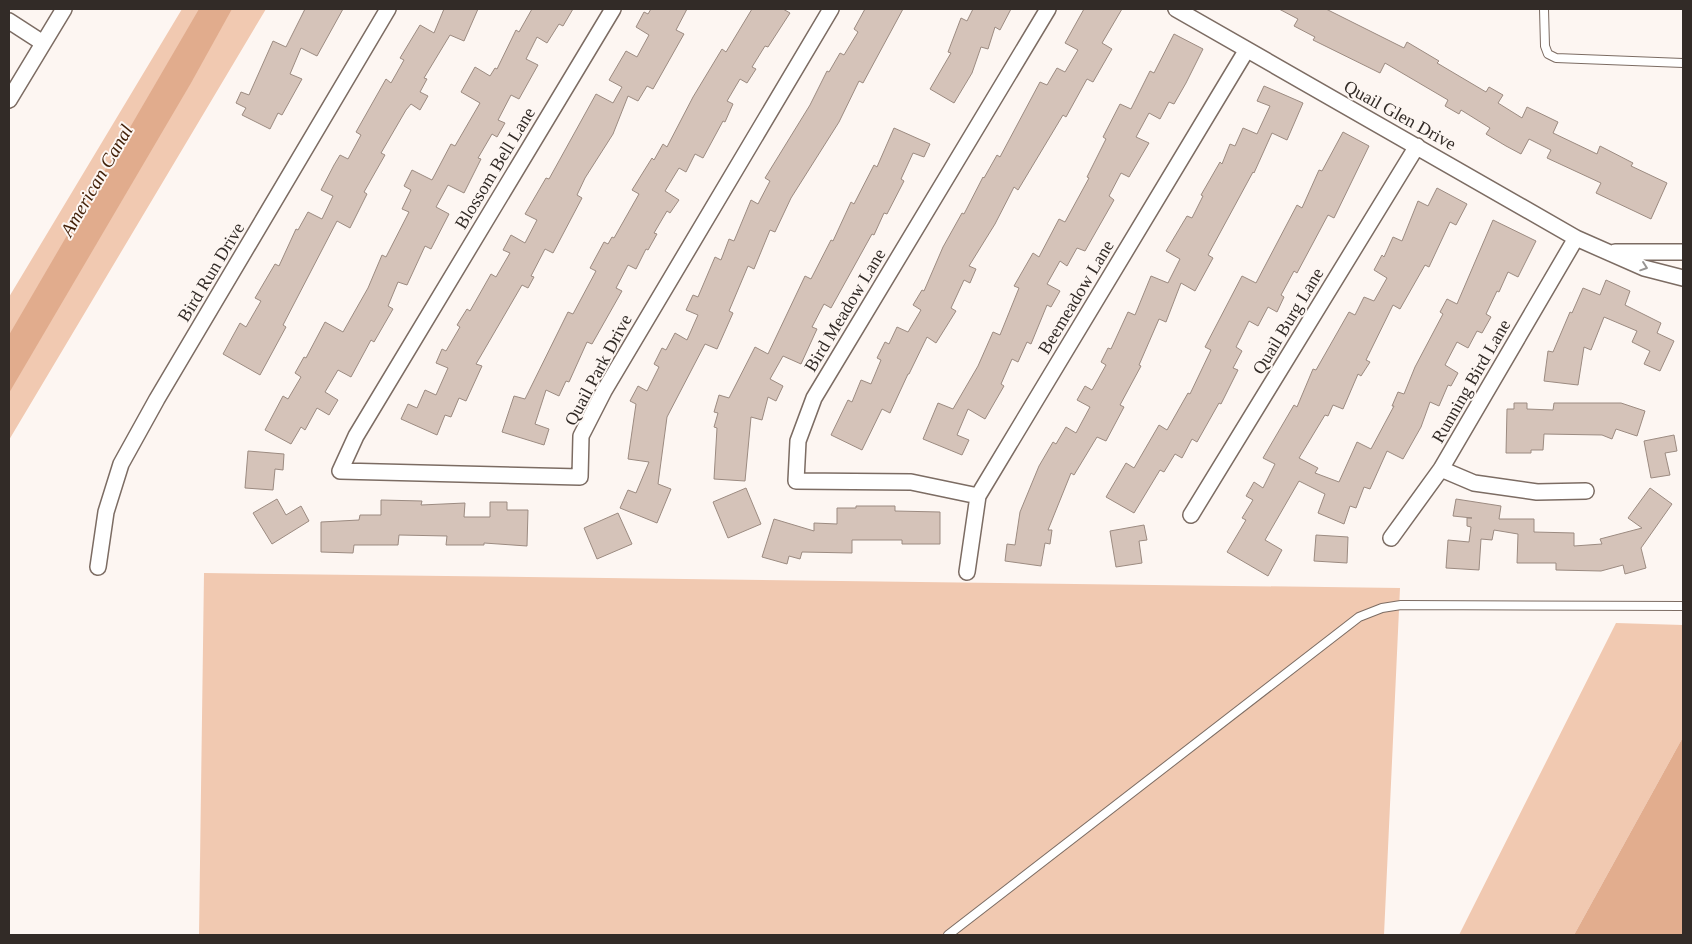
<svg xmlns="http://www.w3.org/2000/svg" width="1692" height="944" font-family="Georgia,serif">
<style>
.green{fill:#f1c9b1}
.forest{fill:#e2ad8e}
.water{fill:#e1ac8d}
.building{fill:#d5c3b9;stroke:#9c8b81}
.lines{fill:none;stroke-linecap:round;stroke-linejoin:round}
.service-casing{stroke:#7c6c63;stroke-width:10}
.minor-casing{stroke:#7c6c63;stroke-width:18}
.service{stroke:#fff;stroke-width:8}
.minor{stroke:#fff;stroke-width:15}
.oneway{stroke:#989593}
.labels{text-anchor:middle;stroke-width:4;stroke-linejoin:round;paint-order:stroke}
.street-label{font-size:18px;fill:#322b27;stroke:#fdf6f2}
.water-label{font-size:19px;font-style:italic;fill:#411f07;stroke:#fdf6f2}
</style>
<rect width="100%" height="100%" fill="#fdf6f2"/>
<!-- green -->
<path class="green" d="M182,9h84l-257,431v-143z
M204,573l1196,15 -16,347h-1185z
M1616,623l67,2v112l-109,198h-115z"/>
<!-- forest -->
<path class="forest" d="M1683,737v198h-109z"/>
<!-- water -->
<path class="water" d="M199,9h33l-41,74 -182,310v-58z"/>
<!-- building -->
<path class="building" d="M305,9h38l-26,47 -16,-8 -11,26 12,5 -20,36 -4,-2 -8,16 -28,-14 4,-7 -10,-5 5,-11 8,3 24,-54 13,6z
M444,9h34l-14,32 -14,-6 -26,43 3,1 -7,13 8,4 -8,14 -9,-6 -5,6 -25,43 4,2 -21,37 3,2 -17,34 -13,-7 -54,104 3,2 -26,48 -37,-21 17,-31 6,4 15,-26 -6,-3 20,-34 4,2 17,-37 2,1 10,-18 14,7 11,-23 -12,-6 13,-25 6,-10 8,4 13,-24 -5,-3 30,-53 5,4 13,-23 -4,-2 20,-33 14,8z
M532,9h41l-10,17 -4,-2 -12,19 -10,-6 -11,22 12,6 -19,34 -8,-4 -13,25 7,3 -8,14 -5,-3 -14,24 3,1 -17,34 -16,-8 -12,22 13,7 -18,35 -6,-3 -18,39 -9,-3 -10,24 5,3 -19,33 -3,-2 -20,37 -13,-7 -13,22 13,8 -9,15 -12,-7 -12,22 -4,-3 -10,17 -26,-14 18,-34 5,3 13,-22 -6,-4 9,-16 2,1 19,-36 18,10 25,-44 14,-33 4,2 23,-45 -7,-3 9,-19 -7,-4 8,-16 20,10 19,-36 4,2 25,-43 -19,-11 14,-25 15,9 5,-8 2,1 19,-39 3,2z
M651,9h36l-11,21 8,4 -31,55 -6,-3 -9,15 -10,-5 -15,38 -28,44 -8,17 5,3 -29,55 -8,-4 -14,27 3,1 -6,11 -6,-3 -46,79 6,2 -16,35 -7,-3 -8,19 -6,-2 -8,20 -36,-16 7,-15 9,4 8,-18 11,5 12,-27 -12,-5 6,-14 4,2 14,-24 -3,-2 10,-16 3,2 21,-37 5,3 14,-24 -7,-3 8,-15 14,8 12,-23 -12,-6 21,-36 3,1 47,-85 17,9 9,-16 -13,-7 17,-29 11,6 12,-22 -13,-8 8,-15 4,2z
M752,9h31l7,4 -22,34 -3,-1 -13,21 4,2 -9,14 -7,-4 -13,22 6,3 -8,18 -2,-1 -20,37 -8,-4 -9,18 -7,-4 -14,23 14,9 -9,13 -3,-2 -13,22 3,1 -9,16 -2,-1 -10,20 -8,-4 -12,23 6,3 -30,53 -5,-2 -18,40 -3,-1 -7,15 -13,-6 -11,34 14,5 -5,16 -42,-13 12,-36 11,3 43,-87 5,2 23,-43 -6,-3 14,-26 4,2 4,-7 2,1 25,-44 -7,-4 20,-32 2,2 9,-16 4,3 26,-50 29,-48 4,3z
M865,9h38l-40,74 -4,-2 -20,41 -48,76 -16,34 -5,-2 -16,39 -6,-3 -19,45 4,2 -16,36 -12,-5 -38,73 -9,67 13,5 -14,34 -37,-15 8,-18 8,3 13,-31 -21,-3 8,-55 -6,-3 8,-15 9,5 12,-24 -5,-3 8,-16 4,2 9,-17 12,7 11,-25 -12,-5 7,-15 5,2 17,-40 6,3 8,-21 5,2 17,-41 7,4 12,-23 -5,-3 45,-73 17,-34 2,1 11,-19 4,2 14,-23 -4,-3z
M973,9h38l-11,21 -5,-3 -7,22 -7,-2 -9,26 -18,30 -24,-14 21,-36 -3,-1 13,-34 6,3z
M1084,9h38l-20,34 10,6 -19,33 -6,-3 -21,38 -3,-2 -45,75 -4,-3 -19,37 -26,42 7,3 -6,14 -6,-3 -13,28 5,3 -20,32 -9,-6 -18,37h-1l-18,39 -8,-4 -20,41 -31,-15 17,-35 4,2 9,-22 10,4 10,-24 -4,-2 8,-16 4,2 8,-17 11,5 13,-22 -8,-5 9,-15 2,1 19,-44 19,-34 2,1 19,-37 1,1 13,-23 3,2 40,-75 7,3 10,-17 8,4 13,-22 -13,-7z
M1279,9h47l78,39 3,-6 32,19 -2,2 49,29 3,-5 14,8 -5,8 24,15 5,-11 31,15 -5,11 44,21 3,-8 33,17 -2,3 36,17 -16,36 -55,-26 5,-10 -54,-25 4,-8 -22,-11 -8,15 -15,-8 -20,-12 4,-6 -29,-18 -2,4 -14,-8 3,-6 -63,-37 -5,10 -67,-33 2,-3 -21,-11 4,-7z
M1174,34l29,15 -17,34 -12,21 -5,-2 -9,17 -11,-6 -13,24 13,6 -20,34 -8,-4 -12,23 5,4 -29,51 -8,-3 -10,18 -7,-5 -13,23 13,7 -9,16 -4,-2 -16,39 -4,-2 -9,20 -6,-3 -11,25 3,2 -19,33 -17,-10 -11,26 12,5 -7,15 -39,-16 15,-36 15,6 25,-43 15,-34 7,3 19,-47 -5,-2 19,-33 6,4 20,-38 6,3 24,-44 -2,-1 19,-38 -3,-2 17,-33 11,5 19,-38 4,2z
M1264,86l39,17 -16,37 -15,-7 -18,40 -1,-1 -45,83 5,3 -18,33 -14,-8 -15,39 -7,-3 -20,46 2,1 -21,39 4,2 -18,34 -9,-4 -23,38 -3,-2 -23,57h4l-2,14 -5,-1 -4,23 -36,-5 2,-17 8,1 5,-33 19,-46 14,-24 3,2 10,-17 10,6 14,-26 -13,-7 8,-14 7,4 14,-25 -5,-3 7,-14 3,1 17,-37 7,3 16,-39 17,7 12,-24 -14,-8 21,-35 5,2 11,-22 -2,-1 19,-33 2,2 8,-20 5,2 8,-18 14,6 13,-28 -13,-5z
M894,128l36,16 -6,13 -11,-4 -12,26 3,2 -17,33 -3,-1 -10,22 -2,-1 -41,74 -7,-4 -12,23 5,2 -16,35 -18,-8 -13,23 13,7 -7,15 -8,-4 -6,23 -11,-3 -6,64 -31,-2 3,-51 -3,-1 4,-14 -4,-1 5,-17 10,3 26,-51 13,7 37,-78 6,3 20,-39 2,1 18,-39 3,2 20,-39 3,2z
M1343,132l26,14 -35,72 -6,-3 -31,58 -3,-2 -13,24 3,2 -7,15 -9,-5 -10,19 -9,-5 -13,26 6,4 -9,17 5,2 -17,34 -2,-1 -22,39 -5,-3 -10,19 -7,-4 -11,18 -4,-2 -26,43 -28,-16 20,-34 8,5 25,-43 8,5 21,-37 2,1 21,-44 -6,-3 37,-71 14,7 41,-78 5,3 17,-38 3,1z
M1437,188l30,16 -11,21 -6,-3 -21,45 -4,-2 -25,44 -7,-4 -27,55 4,2 -9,14 -3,-2 -15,35 -10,-4 -5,11 -3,-1 -26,43 19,10 -3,5 24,9 18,-40 14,7 23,-43h-2l6,-14 6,2 11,-27 28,-53 -3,-2 7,-13 10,5 36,-84 43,21 -18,36 -10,-5 -9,20 -2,-1 -11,23 5,3 -9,16 -5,-2 -9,17 -11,-6 -12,23 13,8 -7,13 -3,-1 -9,21 -9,-4 -9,25 -18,32 -16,-8 -17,38 -6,-2 -8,21 -6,-2 -6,18 -26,-11 7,-19 -26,-13 -34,59 17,10 -14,26 -41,-24 19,-32 -4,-2 11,-18 -7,-4 8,-14 9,6 12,-24 -12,-6 31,-53 3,2 16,-38 3,1 33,-58 6,3 9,-18 10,4 13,-23 -13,-8 8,-15 2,2 9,-20 9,4 16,-40 10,5z
M1606,280l24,11 -5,14 36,18 -4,10 17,8 -14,30 -16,-7 6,-13 -18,-9 5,-11 -33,-14 -13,33 -7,-3 -6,38 -34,-4 4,-30 5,1 17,-40 2,1 11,-25 17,7z
M1514,403h13v6l26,1 1,-7h67l24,8 -8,25 -21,-7 -4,10 -10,-4 -58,-1 -1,16h-12v3h-25l1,-44h7z
M1674,435l3,16 -12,2 5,22 -19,3 -7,-37z
M248,451l36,3 -1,16 -8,-1 -2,21 -28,-2z
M746,488l15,36 -33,14 -15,-36z
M1650,488l22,16 -31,44 5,20 -21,6 -2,-9 -22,6 -45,-1v-7h-39l1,-29 -24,-4 -2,10 -11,-1 -2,31 -33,-2 2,-28 21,2 2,-15 -4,-1v-8h5l-19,-2 3,-17 45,7 -2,13h35v13l40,1v13l28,-2 -2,-5 42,-11 -14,-10z
M277,499l9,16 15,-9 8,15 -37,23 -19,-31z
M381,500l41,1 -1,4 44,-2 -1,14h26v-15h17v8h21l-1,36 -43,-3v2h-38l1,-9 -48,-1 -1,10h-44l-1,8 -32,-1v-30l38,-2 1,-5h21z
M856,506h39v5l45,1v32h-38v-4h-50v13l-50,-1 -2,7 -11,-3 -2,8 -25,-7 12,-38 40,12v-8l23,1v-16h19z
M618,513l14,31 -35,15 -13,-31z
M1144,525l3,15 -8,1 3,22 -26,4 -6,-36z
M1316,535l32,2 -1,26 -33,-2z"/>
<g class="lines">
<defs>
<path id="service" d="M1544,9l1,37 3,8 8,4 127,5
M948,935l411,-318 23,-9 19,-3 282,1"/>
<path id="minor" d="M613,9l-257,427 -16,35 240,6 1,-41 23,-45 227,-382
M1176,9l400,229 68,30 39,10
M9,21l34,22
M9,100l55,-91
M1615,252h68
M1441,469l33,14 63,9 49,-1
M978,496l-67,-14 -115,-1 2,-40 16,-43 234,-389
M1191,515l226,-369
M1391,538l50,-69 135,-231
M98,567l8,-55 15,-48 36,-65 231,-390
M967,572l11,-76 268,-445"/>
</defs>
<!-- service casing -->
<use href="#service" class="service-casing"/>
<!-- minor casing -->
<use href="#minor" class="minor-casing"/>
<!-- service -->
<use href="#service" class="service"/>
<!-- minor -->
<use href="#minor" class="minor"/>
</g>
<!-- one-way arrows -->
<defs><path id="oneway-chevron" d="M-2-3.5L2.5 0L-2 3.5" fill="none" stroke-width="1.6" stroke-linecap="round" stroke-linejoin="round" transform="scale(1.25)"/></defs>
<use class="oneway" href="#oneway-chevron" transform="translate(1644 267) rotate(19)"/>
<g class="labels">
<!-- street labels -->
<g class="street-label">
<text transform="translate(1400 115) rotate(29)" y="6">Quail Glen Drive</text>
<text transform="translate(495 168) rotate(-59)" y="6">Blossom Bell Lane</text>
<text transform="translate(211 272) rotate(-59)" y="6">Bird Run Drive</text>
<text transform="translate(1076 297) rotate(-59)" y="6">Beemeadow Lane</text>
<text transform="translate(845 310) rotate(-59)" y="6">Bird Meadow Lane</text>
<text transform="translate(1288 321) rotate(-59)" y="6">Quail Burg Lane</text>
<text transform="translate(598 370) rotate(-62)" y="6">Quail Park Drive</text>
<text transform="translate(1471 381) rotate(-60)" y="6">Running Bird Lane</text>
</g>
<!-- water labels -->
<g class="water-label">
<text transform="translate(96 180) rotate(-60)" y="7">American Canal</text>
</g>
</g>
<!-- border -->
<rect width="1692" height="944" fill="none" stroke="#322b27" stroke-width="20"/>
</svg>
